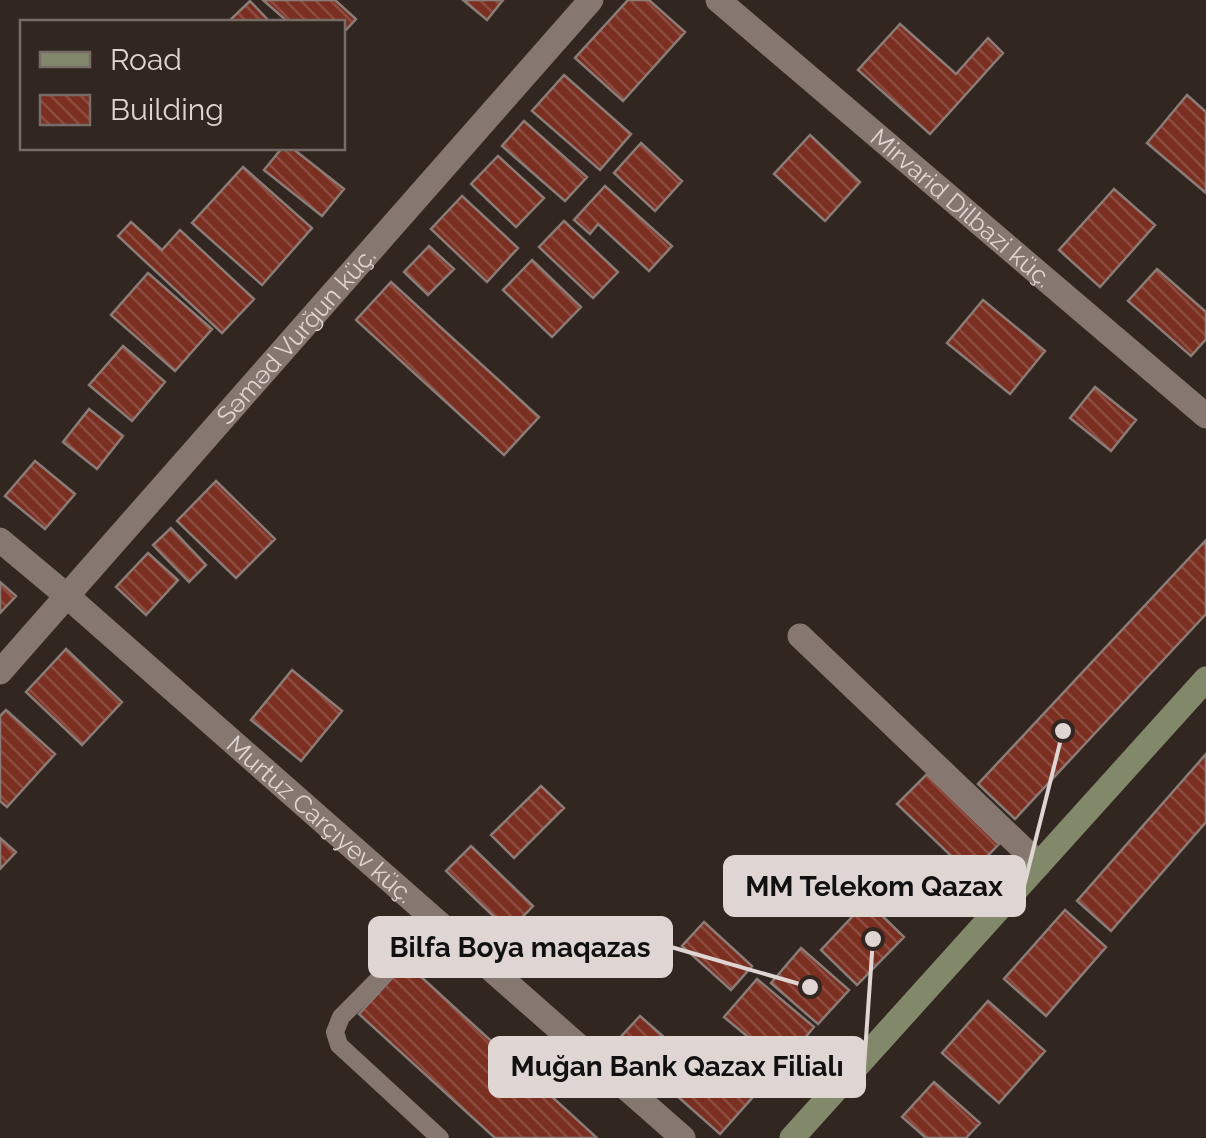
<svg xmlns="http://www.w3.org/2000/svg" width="1206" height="1138" font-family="Raleway,sans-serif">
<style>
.building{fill:url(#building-back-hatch);stroke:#8c7c78;stroke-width:2.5}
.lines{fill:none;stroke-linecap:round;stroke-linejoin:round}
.lane{stroke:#867771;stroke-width:18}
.street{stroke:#867771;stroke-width:25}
.secondary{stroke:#82896b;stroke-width:25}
.labels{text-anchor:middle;stroke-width:8;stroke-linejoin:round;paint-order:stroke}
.street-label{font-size:25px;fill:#dfd6d3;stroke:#322621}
.leader{fill:none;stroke:#dfd6d3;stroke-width:4}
.callout-dot{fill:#dfd6d3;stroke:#322621;stroke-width:4}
.callout{fill:#dfd6d3;stroke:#dfd6d3;stroke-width:4}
.callout-label{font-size:28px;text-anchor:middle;font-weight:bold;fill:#111}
</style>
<defs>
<pattern id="building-back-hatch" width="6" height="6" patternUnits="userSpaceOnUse" patternTransform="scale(2.5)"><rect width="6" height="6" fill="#7a2f21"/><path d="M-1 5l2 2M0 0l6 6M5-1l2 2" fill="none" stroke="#8c4c40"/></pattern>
</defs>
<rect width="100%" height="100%" fill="#322621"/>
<!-- building -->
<path class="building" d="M263,0h72l21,19 -14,15v-12h-54z
M463,0h40l-16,20z
M628,0h21l36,32 -62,69 -48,-43z
M250,1l20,21h-42z
M900,24l56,50 32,-36 15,15 -73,81 -72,-64z
M564,75l67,59 -31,36 -68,-59z
M1187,95l19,17v81l-59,-50z
M524,121l63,56 -22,24 -63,-55z
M810,135l50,47 -35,39 -51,-47z
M641,143l41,38 -27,30 -41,-38z
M282,148h10l52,41 -22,27 -58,-46z
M498,156l46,42 -28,29 -45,-43z
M243,167l69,61 -50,57 -70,-62z
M605,186l67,60 -23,25 -51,-47 -8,10 -16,-14z
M1114,189l41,36 -55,62 -41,-37z
M462,196l56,52 -31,34 -56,-53z
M564,221l54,51 -25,26 -54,-51z
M131,222l31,28 18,-20 74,69 -32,34 -104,-97z
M429,246l25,23 -26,26 -24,-23z
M532,260l49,47 -29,30 -49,-47z
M1157,269l49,43v27l-15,17 -63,-55z
M148,273l64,56 -37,42 -64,-56z
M391,282l148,135 -35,38 -148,-135z
M983,300l62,51 -35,43 -63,-51z
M123,346l42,36 -33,39 -43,-36z
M1095,387l41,33 -25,31 -41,-33z
M89,409l34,27 -26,33 -34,-27z
M35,461l40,33 -30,35 -40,-33z
M216,481l59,58 -39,39 -59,-57z
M171,528l35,37 -17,17 -36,-37z
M1206,540v74l-191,205 -37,-35z
M148,553l30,27 -32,35 -30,-28z
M0,582l16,14 -16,17z
M66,649l56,53 -40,43 -56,-53z
M292,670l50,41 -41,50 -50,-41z
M6,710l49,44 -48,53 -7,-6v-85z
M1206,754v68l-95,109 -34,-30z
M927,774l72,70 -29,30 -73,-70z
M541,786l23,22 -50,50 -23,-23z
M0,838l16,14 -16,17z
M471,846l62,60 -24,25 -63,-60z
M867,901l37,36 -47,48 -36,-35z
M1065,910l41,37 -60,69 -42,-37z
M704,922l48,44 -21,24 -49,-44z
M801,948l48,42 -31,34 -47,-41z
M406,963l191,175h-102l-136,-124z
M757,979l57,48 -32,38 -58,-48z
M988,1001l57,50 -46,52 -57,-50z
M640,1016l75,66 24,-27 29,25 -48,54 -104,-92z
M934,1082l46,41 -14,15h-40l-24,-21z"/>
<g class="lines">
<!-- lane -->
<path class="lane" d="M436,921l-95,96 -6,15 4,13 101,93"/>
<!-- street -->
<g class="street">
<path id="s1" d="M718,0l488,416"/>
<path id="s2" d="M0,540l67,56 616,542"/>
<path d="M800,636l239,228"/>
<path id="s3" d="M0,672l591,-672"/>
</g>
<!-- secondary -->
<path class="secondary" d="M792,1138l414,-459"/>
</g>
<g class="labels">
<!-- street labels -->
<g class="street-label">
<text dy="9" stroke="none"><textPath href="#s1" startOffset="320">Mirvarid Dilbazi küç.</textPath></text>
<text dy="9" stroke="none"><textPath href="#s3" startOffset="448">Səməd Vurğun küç.</textPath></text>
<text dy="9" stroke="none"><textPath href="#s2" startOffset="425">Murtuz Carçıyev küç.</textPath></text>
</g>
</g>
<!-- callouts -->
<path class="leader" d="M1063 731L1024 886M810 987L671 947M873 939L864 1067"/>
<g class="callout-dot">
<circle cx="1063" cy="731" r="10"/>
<circle cx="810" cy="987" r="10"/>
<circle cx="873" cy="939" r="10"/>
</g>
<g class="callout">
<rect x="725" y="857" width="299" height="58" rx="10"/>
<rect x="370" y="918" width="301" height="58" rx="10"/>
<rect x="490" y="1038" width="374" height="58" rx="10"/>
</g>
<g class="callout-label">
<text x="874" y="896">MM Telekom Qazax</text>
<text x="520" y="957">Bilfa Boya maqazas</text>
<text x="677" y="1076">Muğan Bank Qazax Filialı</text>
</g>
<!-- legend -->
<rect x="20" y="20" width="325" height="130" fill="#322621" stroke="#776c68" stroke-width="2.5"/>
<rect x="40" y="52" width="50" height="15" fill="#82896b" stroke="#776c68" stroke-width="2.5"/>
<text x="110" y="70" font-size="30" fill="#dfd6d3">Road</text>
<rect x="40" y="95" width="50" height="30" fill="url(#building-back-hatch)" stroke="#776c68" stroke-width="2.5"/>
<text x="110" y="120" font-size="30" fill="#dfd6d3">Building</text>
</svg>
